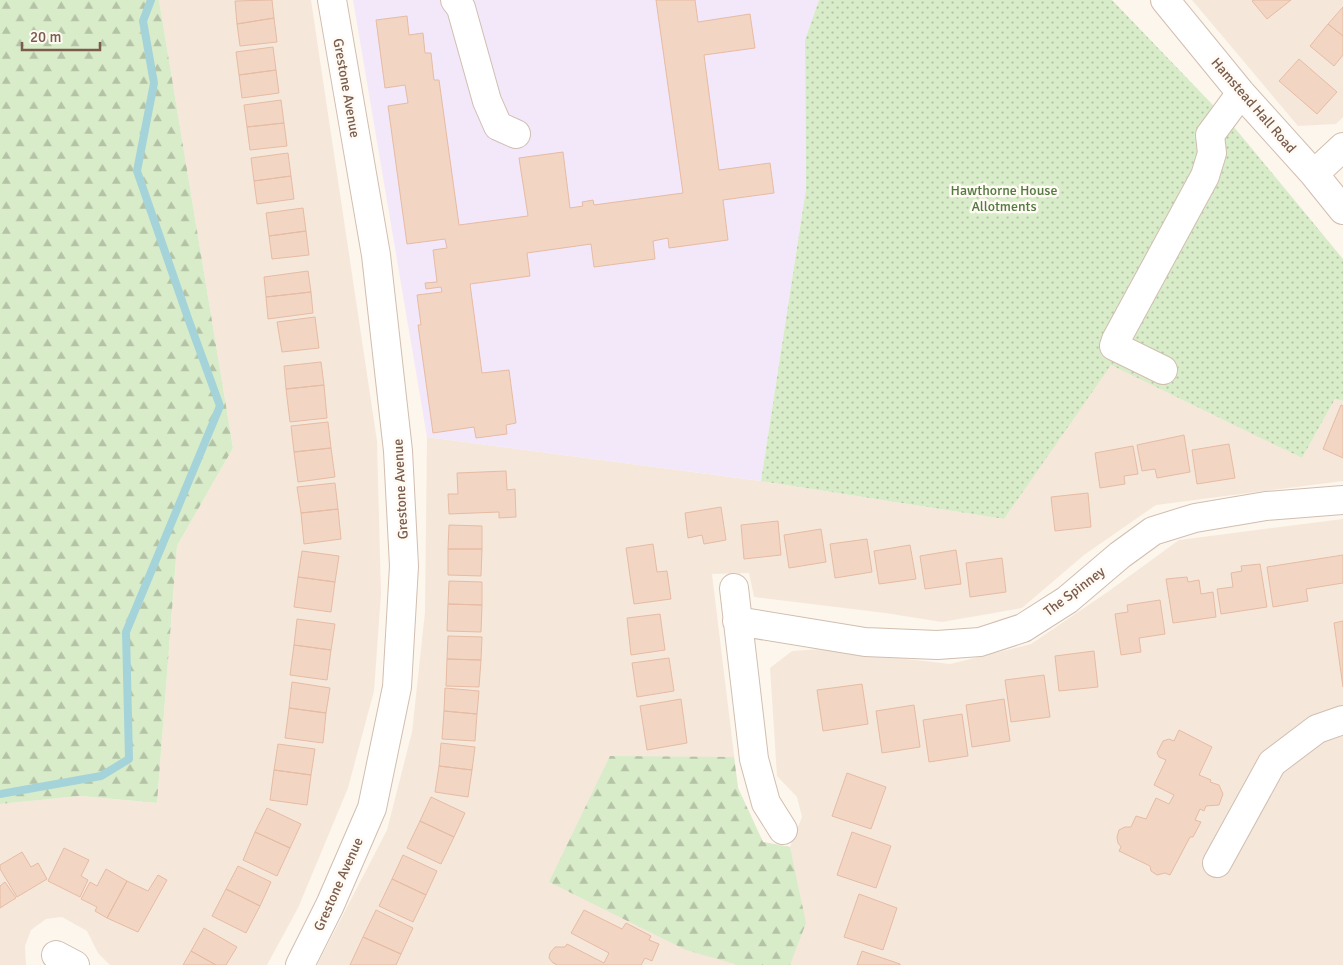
<svg xmlns="http://www.w3.org/2000/svg" width="1343" height="965" font-family="Signika,sans-serif">
<style>
.residential{fill:#f5e8da}
.education{fill:#f3e8fa}
.grass{fill:url(#grass-dots)}
.forest{fill:url(#forest-firs)}
.lines{fill:none;stroke-linecap:round;stroke-linejoin:round}
.stream{stroke:#a5d3da;stroke-width:8}
.building{fill:#f3d5c3;stroke:#e6bba3}
.minor-casing{stroke:#d1beb0;stroke-width:30}
.minor{stroke:#fff;stroke-width:28}
.labels{text-anchor:middle;stroke-width:5;stroke-linejoin:round;paint-order:stroke}
.street-label{font-size:14px;fill:#7a5c4d;stroke:#fffaf3}
.park-label{font-size:14px;fill:#537a41;stroke:#fffaf3}
</style>
<defs>
<pattern id="grass-dots" width="8" height="8" patternUnits="userSpaceOnUse" patternTransform="scale(1.25)"><rect width="8" height="8" fill="#d8ecc9"/><path d="M2 2h.1M6 6h.1" fill="none" stroke="#b4c2a5" stroke-width="1.8" stroke-linecap="round"/></pattern>
<pattern id="forest-firs" width="22" height="20" patternUnits="userSpaceOnUse" patternTransform="scale(1.25)"><rect width="22" height="20" fill="#d8ecc9"/><path d="M5 1l3.5 6h-7zM16 11l3.5 6h-7z" fill="#b4c2a5"/></pattern>
</defs>
<rect width="100%" height="100%" fill="#fdf6ec"/>
<!-- residential -->
<path class="residential" d="M159,0h152l66,441 4,153 -7,97 -26,97 -50,120 -31,57h-157l-12,-12 -11,-22 -25,-14 -16,2 -15,11 -6,16 1,19h-26v-161l80,-8 77,7 20,-257 56,-98z
M1192,0h151v117l-7,7 -38,2z
M1110,364l192,94 33,-59 8,2v80l-187,24 -72,50 -62,53 -80,14 -57,-9 -131,-16 -5,-24 -37,1 26,214 25,54 27,5 12,-30 -5,-20 -20,-21 -7,-108 22,-17 28,-2 130,15 81,-20 78,-53 70,-51 164,-21v446h-1026l70,-135 25,-98 13,-120 2,-175 334,44 243,38z"/>
<!-- education -->
<path class="education" d="M353,0h466l-14,40 1,149 -45,292 -334,-44z"/>
<!-- grass -->
<path class="grass" d="M819,0h293l122,127 109,132v142l-8,-2 -33,59 -191,-93 -107,154 -243,-38 45,-292 -1,-149z"/>
<!-- forest -->
<path class="forest" d="M0,0h159l74,448 -56,98 -20,257 -77,-7 -80,8z
M610,756l124,1 4,31 25,54 27,5 16,76 -16,42h-52l-52,-15 -137,-68z"/>
<g class="lines">
<!-- stream -->
<path class="stream" d="M0,794l101,-18 28,-17 -3,-127 94,-226 -31,-85 -52,-150 17,-88 -11,-62 8,-21"/>
</g>
<!-- building -->
<path class="building" d="M272,0l2,18 -37,6 -2,-23z
M656,0h39l3,22 52,-8 5,34 -51,7 15,115 51,-7 4,30 -51,7 5,40 -59,8 -1,-10 -15,3 2,18 -61,8 -3,-23 -64,9 3,23 -60,8 12,89 27,-3 7,53 -10,2 1,9 -31,4 -2,-11 -41,6 -15,-108h3l-4,-30 25,-3 -1,-5 -15,2 -1,-6 12,-1 -4,-32 14,-2 -2,-9 -38,5 -19,-138 20,-3 -3,-18 -20,3 -9,-68 31,-4 2,19 14,-2 2,20h6l3,27h5l20,145 69,-9 -9,-58 44,-6 7,56 13,-2 -1,-4 11,-2 1,5 89,-12z
M1254,0h37l-24,19 -15,-18z
M1343,7v29l-15,-12z
M274,18l3,24 -37,4 -3,-22z
M1328,24l15,12v19l-9,11 -24,-20z
M273,47l3,23 -37,5 -3,-23z
M1299,59l38,33 -20,22 -38,-33z
M276,70l3,23 -37,5 -3,-23z
M281,100l3,23 -37,4 -3,-22z
M284,123l3,23 -37,4 -3,-23z
M288,153l3,23 -37,5 -3,-23z
M291,176l3,23 -37,5 -3,-23z
M303,208l3,23 -37,5 -3,-23z
M306,231l3,24 -37,4 -3,-23z
M308,271l3,21 -45,5 -2,-20z
M311,292l2,21 -45,6 -2,-22z
M315,317l4,31 -37,4 -5,-30z
M321,362l3,23 -38,4 -2,-23z
M324,385l3,33 -37,4 -4,-33z
M1341,405l2,1v52l-20,-9z
M328,422l3,26 -37,4 -3,-26z
M1184,435l6,37 -33,6 -2,-9 -13,2 -5,-26z
M1229,444l6,34 -38,6 -5,-34z
M1133,446l5,28 -14,2 1,8 -25,4 -5,-35z
M331,448l4,29 -37,5 -4,-30z
M506,471l1,19 8,-1 1,28 -17,1v-6l-50,2 -1,-20h10l-1,-21z
M335,483l3,26 -37,4 -4,-26z
M1088,493l3,34 -36,4 -4,-34z
M721,507l5,33 -22,4 -2,-9 -14,3 -3,-25z
M338,509l3,30 -37,5 -3,-31z
M778,521l3,34 -37,4 -3,-34z
M449,525l33,1v23h-34z
M821,529l5,33 -37,6 -5,-33z
M867,539l5,33 -37,6 -5,-34z
M653,544l4,28 10,-1 4,28 -37,5 -8,-56z
M910,545l6,34 -37,5 -5,-33z
M448,549h34l-1,27 -33,-1z
M956,550l5,34 -36,5 -5,-33z
M302,551l37,5 -4,26 -37,-5z
M1343,555v28l-37,6 2,12 -35,6 -6,-40z
M1002,558l4,34 -36,5 -4,-34z
M1260,564l7,43 -46,7 -4,-25 16,-2 -2,-14 11,-2 -1,-5z
M298,577l37,5 -4,30 -37,-5z
M1187,577l1,5 11,-2 2,14 12,-2 3,25 -43,6 -7,-44z
M449,581l33,1v23l-34,-1z
M1160,600l5,34 -26,4 2,14 -20,3 -6,-41 13,-2 -1,-7z
M448,604l34,1 -1,27 -34,-1z
M660,614l5,36 -34,5 -4,-37z
M297,619l38,5 -4,26 -37,-5z
M1343,621v66l-9,-64z
M448,636l34,1 -1,23 -34,-1z
M294,645l37,5 -4,30 -37,-5z
M1094,651l4,36 -39,4 -4,-35z
M669,658l5,33 -37,6 -5,-34z
M447,659l34,1 -2,27 -33,-1z
M1044,675l6,42 -39,5 -6,-42z
M292,682l38,6 -4,25 -37,-5z
M862,684l6,40 -45,7 -6,-41z
M445,688l34,3 -2,23 -33,-3z
M681,699l6,44 -40,7 -7,-44z
M1004,699l6,42 -38,6 -6,-42z
M914,705l6,42 -38,6 -6,-42z
M289,708l37,5 -3,30 -38,-5z
M444,711l33,3 -2,27 -33,-2z
M962,714l6,42 -39,6 -6,-42z
M1179,730l33,17 -13,28 12,5 -1,2 9,3 4,9 -4,11 -13,1 -2,5 -4,-2 -5,11 6,2 -8,15h-3l-20,38 -5,-2 -8,2 -6,-4 -1,-5 -31,-15 2,-4 -3,-4 -1,-6 2,-7 6,-3h6l5,-11 10,3 10,-21 13,6 5,-9 -20,-10 12,-25 -7,-3 -2,-4 6,-12 6,-2 5,2z
M441,743l34,4 -3,23 -33,-4z
M278,744l37,5 -4,26 -37,-5z
M439,766l33,4 -4,27 -33,-5z
M274,770l37,5 -4,30 -37,-5z
M847,773l39,14 -15,42 -39,-13z
M431,797l34,16 -11,24 -34,-16z
M267,808l34,16 -11,24 -35,-16z
M420,821l34,16 -13,27 -34,-16z
M255,832l35,16 -13,28 -34,-16z
M852,832l39,14 -15,42 -39,-13z
M64,848l25,12 -8,16 7,4 -8,17 -32,-16z
M22,852l9,15 7,-4 9,16 -30,18 -17,-28v-4z
M403,855l34,16 -11,24 -34,-16z
M238,866l33,16 -11,24 -34,-17z
M106,869l21,12 -20,37 -12,-7 2,-4 -16,-8 9,-17 7,4z
M158,875l9,5 -29,52 -31,-14 20,-37 21,10z
M392,879l34,16 -13,27 -34,-16z
M5,882l11,16 -16,10v-22z
M226,889l34,17 -14,27 -34,-17z
M859,894l38,14 -14,42 -39,-13z
M376,910l37,18 -12,26 -38,-17z
M584,910l38,19 4,-6 25,13 -2,4 10,4 -7,17 -7,-3 -4,7h-85v-1l-3,-1 -4,-5 1,-5 5,-6h10l2,-3 37,19 5,-10 -38,-20z
M204,928l33,19 -11,18h-10l-25,-14z
M363,937l38,17 -5,11h-46z
M191,951l25,14h-33z
M862,951l38,13v1h-43z"/>
<g class="lines">
<defs>
<path id="minor" d="M455,0l6,8 26,93 11,25 18,8
M1165,0l76,93 73,81 29,36
M1314,174l29,-27
M1163,370l-49,-24 2,-6 89,-164 7,-23 -2,-18 31,-42
M734,588l20,171 12,44 17,27
M737,621l128,21 72,3 43,-3 43,-14 44,-28 53,-45 33,-24 42,-13 71,-12 77,-6
M1217,863l55,-100 45,-34 26,-9
M56,955l19,10
M300,965l30,-60 42,-97 25,-121 7,-121 -6,-115 -22,-196 -44,-255"/>
</defs>
<!-- minor casing -->
<use href="#minor" class="minor-casing"/>
<!-- minor -->
<use href="#minor" class="minor"/>
</g>
<g class="labels">
<!-- street labels -->
<g class="street-label">
<text transform="translate(347 88) rotate(80)" y="5">Grestone Avenue</text>
<text transform="translate(1254 105) rotate(49)" y="5">Hamstead Hall Road</text>
<text transform="translate(400 489) rotate(-93)" y="5">Grestone Avenue</text>
<text transform="translate(1074 591) rotate(-37)" y="5">The Spinney</text>
<text transform="translate(338 884) rotate(-66)" y="5">Grestone Avenue</text>
</g>
<!-- park labels -->
<g class="park-label">
<text x="1004" y="195">Hawthorne House<tspan x="1004" dy="16">Allotments</tspan></text>
</g>
</g>
<!-- scale -->
<path d="M22 42v8h78v-8" fill="none" stroke="#7a5c4d" stroke-width="2.5"/>
<text x="30" y="42" font-size="15" fill="#7a5c4d" stroke="#fffaf3" stroke-width="4" paint-order="stroke">20 m</text>
</svg>
